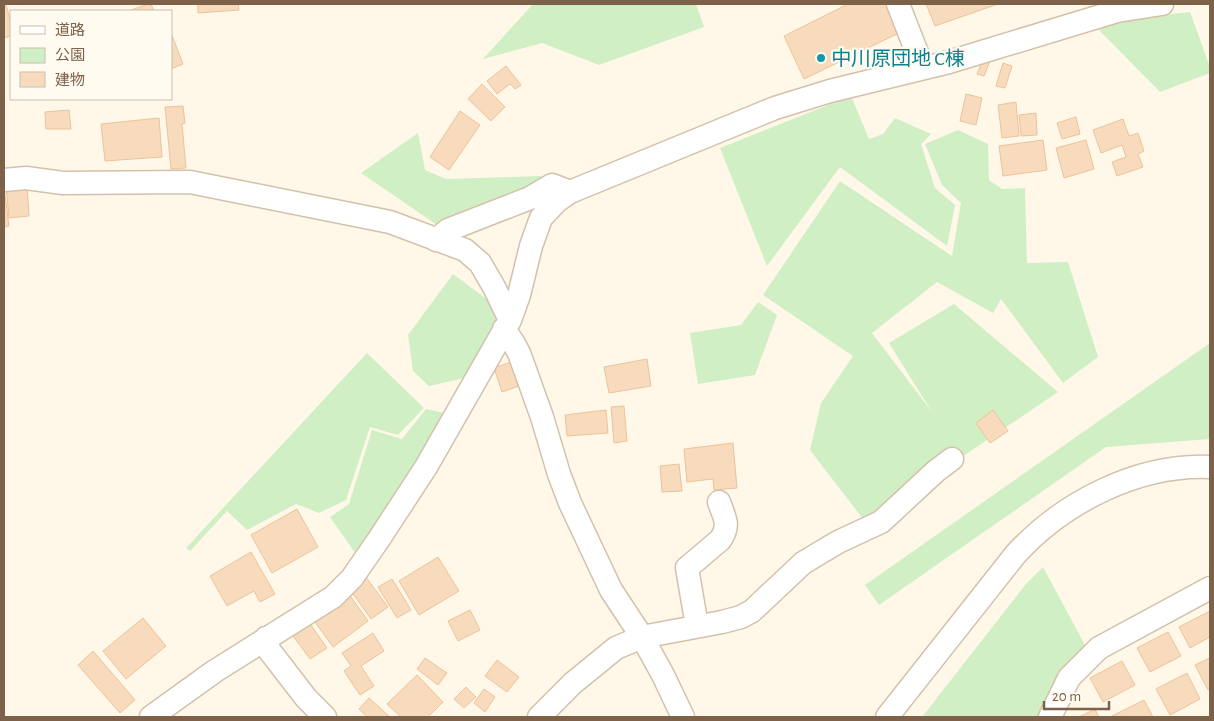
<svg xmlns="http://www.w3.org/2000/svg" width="1214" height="721" font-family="'Alegreya Sans','Noto Sans JP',sans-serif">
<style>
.green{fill:#d0efc4}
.building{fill:#f7dbbc;stroke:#ecc39a}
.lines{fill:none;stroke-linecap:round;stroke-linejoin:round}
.minor-casing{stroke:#d3c1ab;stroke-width:25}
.minor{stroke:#fff;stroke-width:22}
.culture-dot{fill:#0f9aa8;stroke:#fffbf1;stroke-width:2}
.labels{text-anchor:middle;stroke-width:4.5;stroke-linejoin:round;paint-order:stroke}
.culture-label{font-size:20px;fill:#0d838f;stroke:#fffbf1;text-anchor:start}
</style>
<rect width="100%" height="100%" fill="#fff8e8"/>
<!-- green -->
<path class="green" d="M533,4h163l8,23 -105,38 -57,-22 -59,16z
M1190,12l20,55v6l-50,19 -68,-69z
M851,96l18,43 14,-5 12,-16 36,16 -10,10 14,44 20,17 -8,41 -107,-79 -73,99 -47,-118z
M958,130l30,14 1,36 13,9 23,-1 2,75 41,-1 30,95 -35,26 -62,-84 -8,14 -56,-31 -65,51 60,79 -43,-69 65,-39 104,88 -96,65 -92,71 -60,-78 11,-47 32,-47 -90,-61 77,-114 112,75 9,-53 -19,-18 -17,-41z
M418,133l7,37 21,9 95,-3v8l-104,41 -76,-52z
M453,274l58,43 -46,61 -36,8 -16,-15 -5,-36z
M758,302l19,13 -22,60 -57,9 -8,-51 51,-8z
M1210,343v96l-104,8 -227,158 -14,-20z
M367,353l57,55 -26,27 -28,-8 -24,73 -27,13 -23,-9 -49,26 -20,-19 -37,40 -4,-3z
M426,409l23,5 -93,140 -26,-37 19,-13 23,-74 30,9z
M1043,567l43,80 -47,70h-117l104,-133z"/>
<!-- building -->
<path class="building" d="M4,4h2l5,20v12l-7,2z
M148,4h3l3,7h-23v-1z
M198,4h40l1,6 -41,3z
M848,4h39l14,28 -97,47 -20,-43z
M926,4h72l-63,22z
M171,33l12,31 -12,5z
M983,59l7,2 -6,15 -7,-2z
M1003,63l9,3 -7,22 -9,-2z
M506,66l15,19 -6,4 -5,-5 -13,10 -10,-13z
M482,84l23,23 -14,14 -23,-22z
M966,94l16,4 -6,27 -16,-4z
M1016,102l3,34 -17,2 -4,-33z
M183,106l2,17 -3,1 4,44 -15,1 -6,-62z
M69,110l2,19h-25l-1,-17z
M460,111l20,14 -31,45 -19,-13z
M1036,113l1,22 -16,1 -2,-21z
M1076,117l4,17 -18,5 -5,-16z
M159,118l3,39 -57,4 -4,-37z
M1123,119l6,17 9,-3 6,18 -6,3 5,13 -26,9 -5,-14 14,-5 -4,-12 -21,8 -8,-23z
M1043,140l4,30 -44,6 -4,-30z
M1086,140l8,29 -30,9 -8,-30z
M27,184l2,32 -20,2 -3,-33z
M4,187l5,39 -5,1z
M647,359l4,27 -42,7 -5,-26z
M511,362l8,24 -17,6 -8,-24z
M624,406l3,35 -13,2 -3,-36z
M606,410l2,23 -41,3 -2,-21z
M993,410l15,21 -18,12 -14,-20z
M733,443l4,45 -23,2 -1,-11 -26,3 -3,-33z
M679,464l3,27 -20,1 -2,-26z
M297,509l21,38 -46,26 -21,-38z
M251,552l24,42 -15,8 -6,-11 -27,15 -17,-30z
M438,557l21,34 -40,24 -20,-34z
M365,576l23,31 -17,12 -22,-31z
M392,579l19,31 -14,8 -19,-31z
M346,590l22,31 -35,26 -23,-32z
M470,610l10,20 -22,11 -10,-20z
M1210,611v26l-20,11 -11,-21z
M143,618l23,28 -40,33 -23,-28z
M308,621l19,27 -17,11 -19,-26z
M1168,632l13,24 -31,16 -13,-24z
M373,633l11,18 -23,15 13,20 -14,9 -16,-24 7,-5 -9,-13z
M93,651l42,49 -15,13 -42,-48z
M425,658l22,15 -9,12 -21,-16z
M1210,658v31l-2,1 -13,-25z
M497,660l22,17 -12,15 -22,-16z
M1122,661l13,24 -32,17 -13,-24z
M1187,673l13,26 -30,16 -14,-26z
M417,675l26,27 -15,15h-27l-14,-13z
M466,687l10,10 -12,11 -10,-9z
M484,689l11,8 -10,15 -11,-9z
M369,698l21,19h-23l-8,-8z
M1144,700l9,17h-43z
M1095,709l4,8h-20z"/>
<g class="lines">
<defs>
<path id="minor" d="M898,4l25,64
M4,180l22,-2 37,5 127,-1 200,40 75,28 15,13 14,24 16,33
M436,240l12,-10 82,-32 22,-13 18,7
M504,329l9,13 6,11 23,64 17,57 11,29 41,87 31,47 21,38 20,42
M697,626l-10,-58 33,-28c11,-15 4,-23 -1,-38
M266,638l3,12 37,48 19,19
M151,717l64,-46 118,-74 19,-19 27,-39 47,-72 84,-147 9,-25 12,-49 10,-28 16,-17 13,-9 205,-84 55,-17 119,-29 168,-51 45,-7
M539,717l34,-34 43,-35 26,-11 80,-15 19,-5 11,-6 51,-48 35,-21 43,-20 55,-51 16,-12
M887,717l128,-162c48,-53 123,-91 195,-88
M1050,717l19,-39 30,-30 111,-60"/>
</defs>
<!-- minor casing -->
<use href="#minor" class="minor-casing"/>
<!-- minor -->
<use href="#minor" class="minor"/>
</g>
<!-- markers -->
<circle class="culture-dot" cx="821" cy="58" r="5"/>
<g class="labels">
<!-- culture labels -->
<g class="culture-label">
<text x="831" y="65">中川原団地 C棟</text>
</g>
</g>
<!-- border -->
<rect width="1214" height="721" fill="none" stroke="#7d6148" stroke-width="10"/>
<!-- legend -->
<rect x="10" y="10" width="162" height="90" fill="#fffbf1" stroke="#cbbdad"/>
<rect x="20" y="26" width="25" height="8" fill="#ffffff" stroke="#cbbdad"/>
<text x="55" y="35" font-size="15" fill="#7d6148">道路</text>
<rect x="20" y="48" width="25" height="15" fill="#d0efc4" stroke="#cbbdad"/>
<text x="55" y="60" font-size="15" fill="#7d6148">公園</text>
<rect x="20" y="72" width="25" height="15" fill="#f7dbbc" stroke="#cbbdad"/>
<text x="55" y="85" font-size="15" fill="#7d6148">建物</text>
<!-- scale -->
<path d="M1044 701v8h65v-8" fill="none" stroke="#7d6148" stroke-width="2.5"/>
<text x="1052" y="701" font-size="15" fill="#7d6148" stroke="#fffbf1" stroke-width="4" paint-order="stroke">20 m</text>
</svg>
